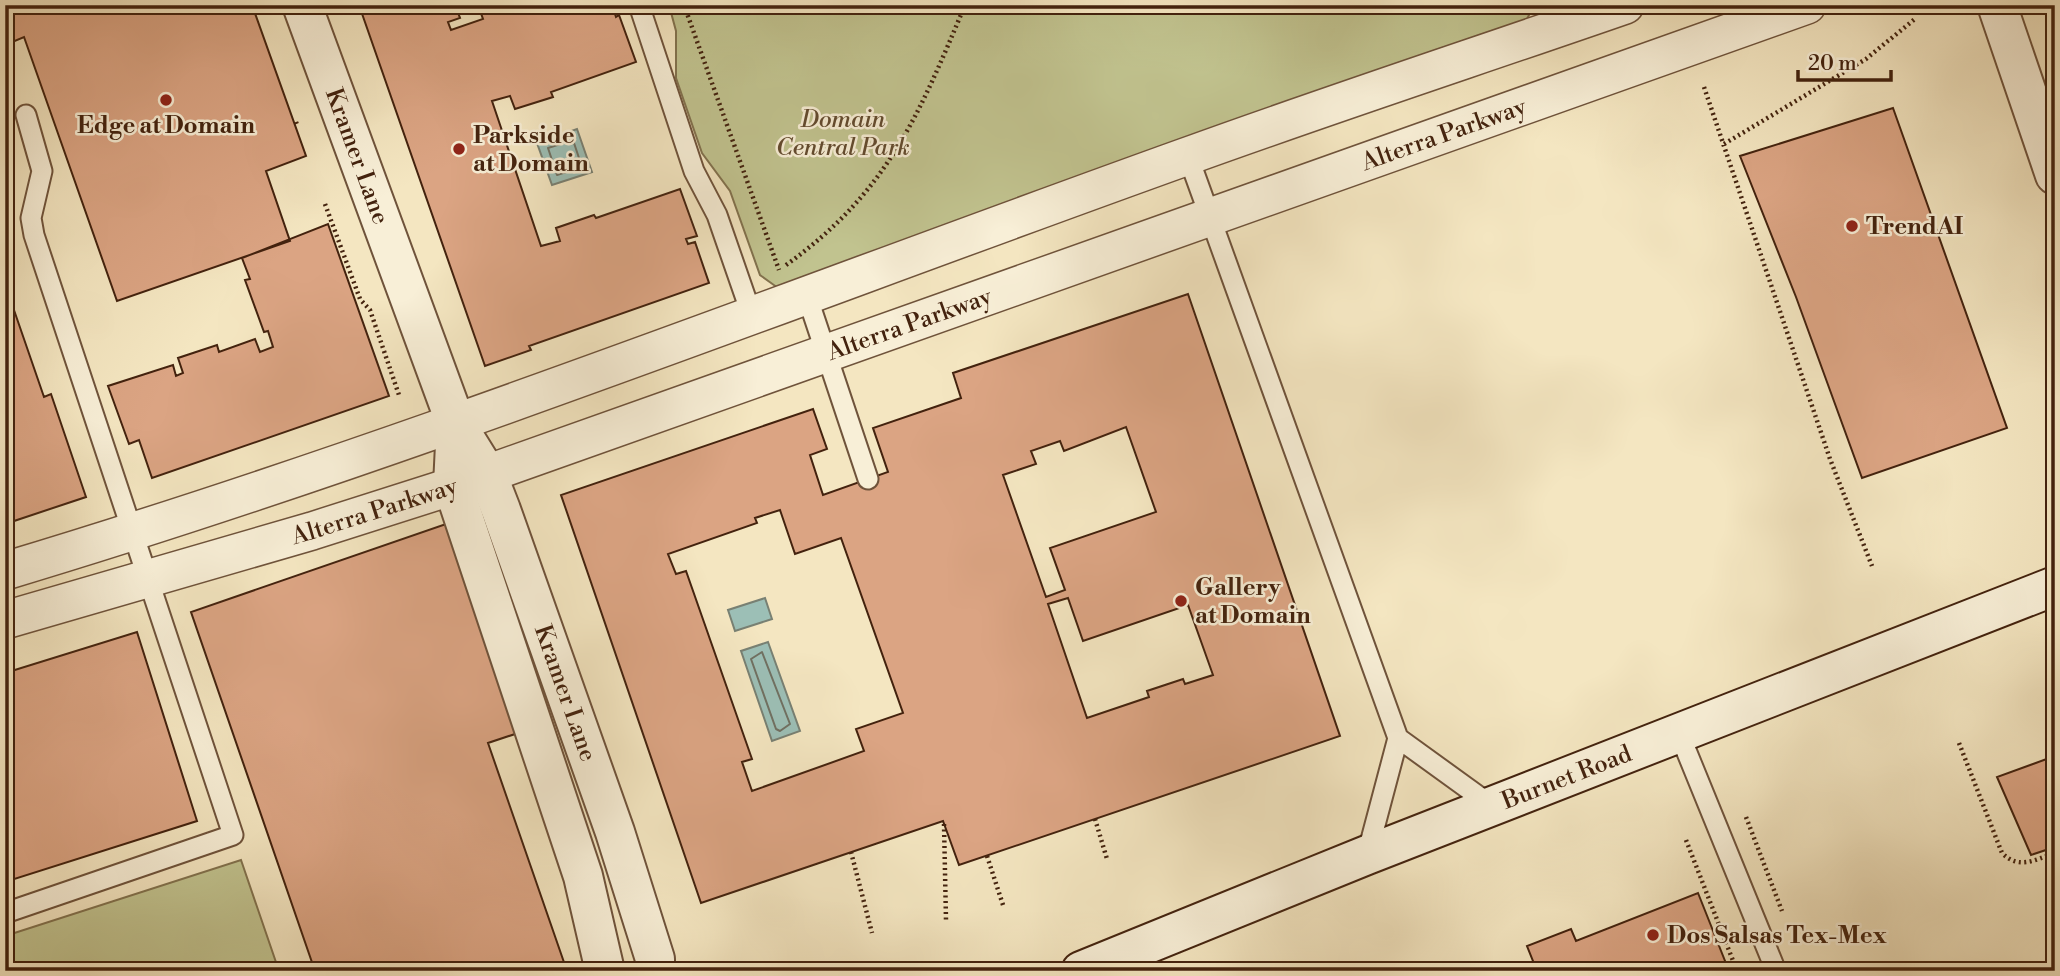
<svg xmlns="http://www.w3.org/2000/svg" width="2060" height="976" font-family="'Libre Bodoni',serif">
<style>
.green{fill:#c1c38f;stroke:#82724e;stroke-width:2}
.water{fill:#9cbfb6;stroke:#788073;stroke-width:2}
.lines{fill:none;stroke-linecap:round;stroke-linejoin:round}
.shore{stroke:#707062;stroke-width:2}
.building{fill:#dba483;stroke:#43220e;stroke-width:2;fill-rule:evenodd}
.service-casing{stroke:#6f533b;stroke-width:23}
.minor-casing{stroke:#6f533b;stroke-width:40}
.tertiary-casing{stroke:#6f533b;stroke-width:42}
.secondary-casing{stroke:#43220e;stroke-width:42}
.path{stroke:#43220e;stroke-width:4.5;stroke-dasharray:2 3.5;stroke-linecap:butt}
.service{stroke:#f8efd7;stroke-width:19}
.minor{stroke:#f8efd7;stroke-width:37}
.tertiary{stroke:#f8efd7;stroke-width:38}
.secondary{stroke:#f8efd7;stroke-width:38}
.poi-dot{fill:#8f2418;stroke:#f8efd7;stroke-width:2.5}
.labels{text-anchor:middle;stroke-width:5;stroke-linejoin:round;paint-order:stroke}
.park-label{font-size:24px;font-style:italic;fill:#624a2e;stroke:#f8efd7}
.poi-label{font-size:24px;font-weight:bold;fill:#43220e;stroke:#f8efd7;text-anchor:start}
.street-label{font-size:24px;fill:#43220e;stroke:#f8efd7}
</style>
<rect width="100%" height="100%" fill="#f4e6c1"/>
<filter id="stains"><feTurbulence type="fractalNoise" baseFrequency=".00286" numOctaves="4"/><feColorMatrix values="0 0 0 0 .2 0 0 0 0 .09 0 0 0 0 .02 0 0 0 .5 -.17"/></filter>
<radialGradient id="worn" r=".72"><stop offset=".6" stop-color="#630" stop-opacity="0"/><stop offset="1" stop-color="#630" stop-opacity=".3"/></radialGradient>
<!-- green -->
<path class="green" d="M669,5h863l1,2 -10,20 -745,261 -18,-13 -30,-84 -28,-38 -26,-75v-47z
M241,860l38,111h-274v-35z"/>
<!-- water -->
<path class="water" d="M577,129l15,43 -40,13 -15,-42z
M765,598l7,21 -37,12 -7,-21z
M768,642l32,89 -28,10 -31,-90z"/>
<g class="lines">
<!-- shore -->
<path class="shore" d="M573,140l9,27 -25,8 -9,-27z
M762,652l28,72 -10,7 -4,-2 -25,-70z"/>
</g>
<!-- building -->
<path class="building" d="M5,5h247l54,151 -40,15 24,70 -173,60 -93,-264 -14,6 -5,-11z
M359,5h96l5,13 -12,4 3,8 32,-11 -5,-14h134l4,12 3,-2 17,47 -85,30 2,5 -38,12 -5,-13 -18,5 49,145 19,-5 -4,-13 38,-13 2,3 84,-29 17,47 -11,3 2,5 7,-2 14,41 -180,63 2,4 -46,16z
M1893,108l114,320 -145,50 -66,-181 -56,-141z
M328,224l61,172 -237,82 -13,-38 -10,4 -21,-58 65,-21 3,11 7,-3 -5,-15 39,-13 2,7 36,-13 5,13 13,-5 -5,-16 -4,1 -19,-52 5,-1 -8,-21z
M5,284l39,113 7,-3 35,103 -81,27z
M1188,294l152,442 -381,129 -16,-44 -242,82 -140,-408 252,-86 14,40 -17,6 13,40 65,-23 -15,-44 88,-30 -8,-25zM1126,427l30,85 -106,36 15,42 -19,7 -43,-122 33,-11 -5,-13 29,-10 4,10zM780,510l15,44 46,-16 62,175 -47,16 8,22 -112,40 -10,-29 10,-3 -66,-188 -10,3 -8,-20 89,-31 -2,-5zM1068,598l15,43 105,-36 25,70 -28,9 -2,-5 -36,12 2,6 -62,21 -39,-114z
M446,524l72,209 -30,10 79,228h-252l-124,-359z
M137,632l60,189 -192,61v-209z
M2055,756v91l-24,8 -34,-78z
M1698,893l31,78h-192l-10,-25 44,-17 5,12z"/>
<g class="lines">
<defs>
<path id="service" d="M639,5l55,166 23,44 35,101
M1188,156l210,582 -31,117
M807,296l61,183
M1679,733l97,238
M1398,738l94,68
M5,913l228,-78 -199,-600 -3,-17 11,-47 -16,-56"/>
<g id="minor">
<path d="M5,571c400,-120 787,-273 1180,-414 146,-53 293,-101 440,-152"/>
<path id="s1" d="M5,620l307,-89 141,-45 1354,-481"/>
</g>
<g id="tertiary">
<path id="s2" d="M302,5l154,419 31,50 14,36 114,322 40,127v12"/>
<path d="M1997,5l58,170"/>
<path d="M456,424l-3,62 130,390 22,95"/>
</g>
<g id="secondary">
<path id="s3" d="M1081,971l286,-116 688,-269"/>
</g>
</defs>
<!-- service casing -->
<use href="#service" class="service-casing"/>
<!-- minor casing -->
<use href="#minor" class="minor-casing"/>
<!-- tertiary casing -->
<use href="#tertiary" class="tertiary-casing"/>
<!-- secondary casing -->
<use href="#secondary" class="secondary-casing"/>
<!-- path -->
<path class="path" d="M684,5l95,265
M1704,87l126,372 42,107
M296,122l2,5
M1724,144l142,-85 50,-41
M325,204l35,95 10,11 30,88
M786,265c101,-72 133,-150 179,-260
M1959,743l43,110c17,17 32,7 53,0
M1746,817l36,94
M1095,819l12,40
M944,824l2,96
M1686,840l51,131
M851,852l21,81
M987,856l17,52"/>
<!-- service -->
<use href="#service" class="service"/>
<!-- minor -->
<use href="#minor" class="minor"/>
<!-- tertiary -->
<use href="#tertiary" class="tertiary"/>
<!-- secondary -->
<use href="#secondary" class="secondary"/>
</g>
<!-- markers -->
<g class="poi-dot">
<circle cx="166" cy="100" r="7"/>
<circle cx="459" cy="149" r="7"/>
<circle cx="1852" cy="226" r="7"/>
<circle cx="1181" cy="601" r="7"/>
<circle cx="1653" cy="935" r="7"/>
</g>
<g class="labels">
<!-- park labels -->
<g class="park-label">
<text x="843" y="127">Domain<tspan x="843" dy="28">Central Park</tspan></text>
</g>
<!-- poi labels -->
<g class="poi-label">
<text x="166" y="133" text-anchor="middle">Edge at Domain</text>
<text x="473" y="143">Parkside<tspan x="473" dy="28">at Domain</tspan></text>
<text x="1866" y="234">TrendAI</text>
<text x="1195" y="595">Gallery<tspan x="1195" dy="28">at Domain</tspan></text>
<text x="1667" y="943">Dos Salsas Tex-Mex</text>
</g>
<!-- street labels -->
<g class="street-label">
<text dy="8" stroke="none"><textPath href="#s1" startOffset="1519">Alterra Parkway</textPath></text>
<text dy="8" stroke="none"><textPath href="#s2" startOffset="161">Kramer Lane</textPath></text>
<text dy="8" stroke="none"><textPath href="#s1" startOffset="952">Alterra Parkway</textPath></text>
<text dy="8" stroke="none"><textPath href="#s1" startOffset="385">Alterra Parkway</textPath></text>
<text dy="8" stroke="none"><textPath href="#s2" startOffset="738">Kramer Lane</textPath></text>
<text dy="8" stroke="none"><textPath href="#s3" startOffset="523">Burnet Road</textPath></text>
</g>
</g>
<!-- margin -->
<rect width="2060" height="976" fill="none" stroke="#f4e6c1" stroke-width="28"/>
<rect x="7" y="7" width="2046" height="962" fill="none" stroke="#43220e" stroke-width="3.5"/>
<rect x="14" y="14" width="2032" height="948" fill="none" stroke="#43220e" stroke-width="2"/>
<!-- scale -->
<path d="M1798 70v10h93v-10" fill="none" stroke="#43220e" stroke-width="3.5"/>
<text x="1808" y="70" font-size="21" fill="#43220e" stroke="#f8efd7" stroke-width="5" paint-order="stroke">20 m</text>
<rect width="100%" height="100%" filter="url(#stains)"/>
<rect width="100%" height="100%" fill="url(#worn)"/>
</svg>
